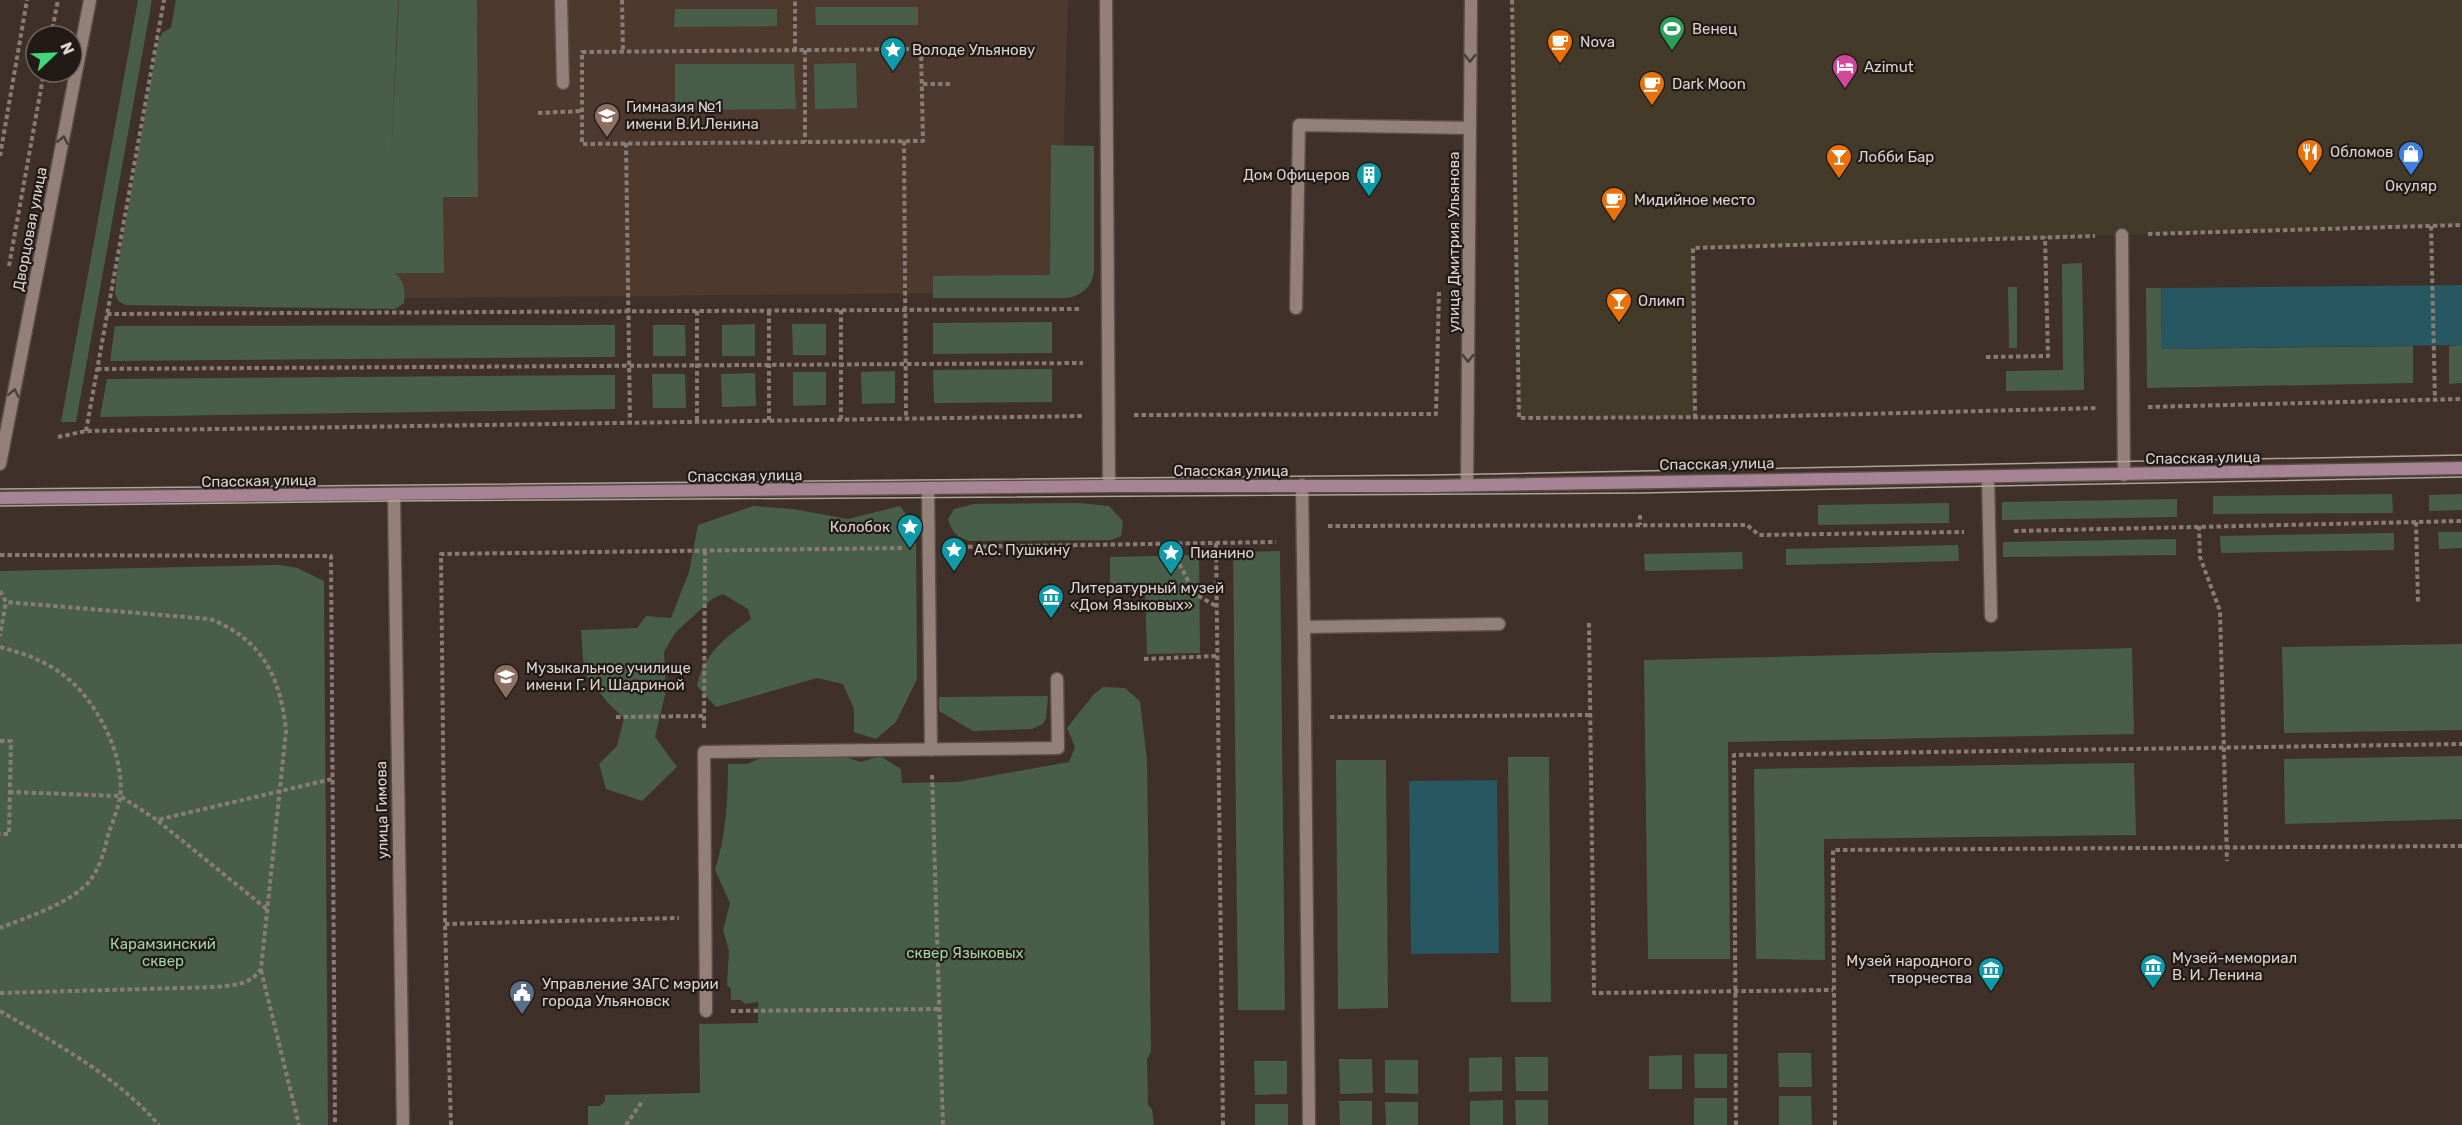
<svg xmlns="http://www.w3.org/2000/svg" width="2462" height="1125" font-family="Rubik,sans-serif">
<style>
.commercial{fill:#433a2a}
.built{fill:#4e392f}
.green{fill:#485e48}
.water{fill:#275761}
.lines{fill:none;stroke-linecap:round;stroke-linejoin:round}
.lane-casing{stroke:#594d47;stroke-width:15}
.street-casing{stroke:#594d47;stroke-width:15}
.secondary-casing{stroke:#594d47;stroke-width:15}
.path{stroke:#887c76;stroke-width:4;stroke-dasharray:4.5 3;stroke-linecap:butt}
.lane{stroke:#938179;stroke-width:12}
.street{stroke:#938179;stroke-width:12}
.secondary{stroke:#a68494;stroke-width:12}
.tram{stroke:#aea39d;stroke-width:1.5}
.oneway{stroke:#493e39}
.labels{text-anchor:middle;stroke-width:4.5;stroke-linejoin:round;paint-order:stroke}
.poi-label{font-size:15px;fill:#ddd4cf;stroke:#211a17;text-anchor:start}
.street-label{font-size:15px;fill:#ddd4cf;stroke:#211a17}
.park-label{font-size:15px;fill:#a3d4a3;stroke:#211a17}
</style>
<rect width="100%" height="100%" fill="#3f3029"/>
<!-- commercial -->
<path class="commercial" d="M1512,0h950v225l-769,23 2,170h-176z"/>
<!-- built -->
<path class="built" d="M176,0h892l-9,292 -939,9z"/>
<!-- green -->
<path class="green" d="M138,0h14l-76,422h-15z
M176,0h222l-7,160 8,-160h78l1,197h-35l1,76h-49c9,8 11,17 9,30l-9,6 -270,-4 -7,-4 -3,-7 2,-24 41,-229 5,-9 8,-4z
M815,7h103v18h-102z
M675,9h102v17l-103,1z
M856,63l1,45 -42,1 -1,-45z
M675,64h119l2,45 -121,1z
M1051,145l43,1v125c-2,16 -12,25 -28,27h-133v-22l117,-1z
M2082,263l2,127 -78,1v-20l57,-1 -1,-106z
M2008,287h9v61h-8z
M2146,288h15l1,61 251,-3v37l-266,5z
M1052,322v31l-119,1v-31z
M755,324v32h-33v-31z
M792,324h34v31h-33z
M615,325v32l-505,4 5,-35z
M653,325h32l1,31h-33z
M2462,345v38l-13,1v-38z
M1052,369v33l-118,1 -1,-33z
M895,371v32l-33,1 -1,-32z
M793,372h33v33l-33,1z
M755,373l1,33 -34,1 -1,-33z
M652,374h33l1,34h-33z
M615,375v34l-515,8 7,-38z
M2392,494l1,19 -180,1v-18z
M2462,494v16l-33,1v-16z
M2177,499v18l-175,3v-18z
M1079,503l30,3 14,15 -2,15 -10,4 -141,1c-14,-4 -18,-9 -22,-22l6,-10 20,-5z
M1949,503v20l-131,2v-20z
M753,506l40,3 55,10 52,-13 16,22 1,151 -21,43 -20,17 -22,-7v-23l-11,-25 -26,-6 -101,29 -19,-21c6,-32 29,-49 54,-67l-3,-10 -25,-15 -11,5 -37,34 -11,19 2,39 -11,46 22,30 -35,34 -36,-12 -7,-25 18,-18 7,-28 -16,-15 -24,-30 -3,-43 56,-2 9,-12 25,2 18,-46 9,-47z
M2438,532h24v16l-23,1z
M2394,533v17l-173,3 -1,-17z
M2176,539v16l-173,2v-15z
M1958,545l1,16 -173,4v-16z
M1280,551l5,459h-47l-5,-458z
M1742,552l1,17 -98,2 -1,-17z
M1199,555l1,98 -53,1 -2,-63h-35v-34z
M280,565l17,3 27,13 4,544h-328v-554z
M2462,644v86l-178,3 -2,-86z
M2132,648l2,86 -406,8 2,217h-82l-4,-299z
M1103,687l22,1 15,13 7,59 4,292 -4,7 1,46 4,4 2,16h-566v-19h12l5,-5v-6l95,-2 -1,-69 59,-1v-21l-13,2 -4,-4h-10v-11l-4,-4 2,-34 -6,-21 7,-27 -15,-33c11,-35 13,-69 13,-106h19l16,-7 79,-1 19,6 19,-6 21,13 1,14 55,-1 112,-20 6,-15 -8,-19 27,-34z
M1048,696l-2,22 -3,6 -11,5 -59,2 -34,-20v-14z
M2462,756v63l-177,5 -1,-65z
M1508,757h41l2,245h-40z
M1336,760h50l2,248 -50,1z
M2134,763l2,72 -312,4 1,121 -69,-1 -2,-190z
M1778,1053h33l1,34h-33z
M1694,1054h33v34h-32z
M1682,1055v34h-33v-33z
M1502,1057v34l-33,1v-34z
M1515,1057h33v34h-32z
M1339,1059h33l1,34 -33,1z
M1385,1060h33v34l-33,-1z
M1254,1061h33v33l-32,1z
M1779,1096h32l1,29h-33z
M1694,1098h33v27h-33z
M1503,1100v25h-33v-24z
M1515,1100h33v25h-32z
M1339,1101h33v24h-32z
M1385,1102h33v23h-32z
M1255,1104h33v21h-33z"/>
<!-- water -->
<path class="water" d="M2462,285v60l-300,4 -1,-61z
M1497,780l2,173 -88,1 -2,-173z"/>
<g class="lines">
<defs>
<path id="lane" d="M561,0l2,83
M1106,0l3,486
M2122,235l2,240
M1296,308l3,-183 171,3
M1988,477l3,139
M1302,485l2,142 195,-3
M928,489l3,261
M706,1011l-2,-259 354,-4 -1,-69"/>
<path id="street" d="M0,464l90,-464
M1467,485l4,-485
M394,494l9,631
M1304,627l5,498"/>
<path id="secondary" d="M0,498l1109,-12h321l1032,-18"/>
</defs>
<!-- lane casing -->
<use href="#lane" class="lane-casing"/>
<!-- street casing -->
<use href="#street" class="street-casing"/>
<!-- secondary casing -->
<use href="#secondary" class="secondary-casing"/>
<!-- path -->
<path class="path" d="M622,0l1,52
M1512,0l7,418 227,-1 352,-9
M51,36l7,-36
M921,49l2,92 -341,3v-92z
M805,50v92
M795,51v-51
M923,84h29
M538,113l44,-2
M904,141l2,277
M626,143l4,280
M0,156l27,-156
M2431,226l4,174
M2148,234l314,-9
M9,266l35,-194
M841,310v109
M697,311v110
M769,311v109
M107,314l975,-5
M1986,357l62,-1 -3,-119
M97,369l986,-6
M2148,407l314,-8
M1134,415l302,-1 3,-122
M1695,418l-2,-170 402,-12
M86,431l78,-431
M58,437l28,-6 996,-15
M1640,515v10
M2416,522l2,80
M1328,526l419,-1 12,10 205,-3
M2199,526l1,31 20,54 7,250
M2014,531l448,-10
M1216,543l7,582
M1169,544l26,50 21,12
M953,547l323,-5
M0,555l331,1 4,569
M0,591l6,11 -6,34
M1589,623l5,370 239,-3
M0,647c22,6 44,13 62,27 33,23 64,82 58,123 -2,12 -7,24 -11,35 -4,15 -8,34 -18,47 -18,24 -64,38 -91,49
M1144,659l73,-3
M616,717l88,-1
M1330,717l260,-2
M704,728l1,-177
M0,741h11l-2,93h-9
M932,775l11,350
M9,792l111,4 37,24 175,-41
M158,821l110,89
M445,924l234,-6
M261,970l38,155
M0,993l216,-6c18,-2 34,-2 45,-18l25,-238c-5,-53 -24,-92 -76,-112l-204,-17
M0,1011c57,33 115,64 159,114
M731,1011l210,-2
M451,1125l-6,-201 -4,-370 463,-6
M626,1125l17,-25
M1736,1125l-2,-370 728,-11
M1835,1125l-2,-275 629,-4"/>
<!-- lane -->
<use href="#lane" class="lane"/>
<!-- street -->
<use href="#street" class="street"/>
<!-- secondary -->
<use href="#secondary" class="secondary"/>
<!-- tram -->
<path class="tram" d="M0,489l1430,-14 1032,-20
M0,506l393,-5 1247,-8 822,-16"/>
</g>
<!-- one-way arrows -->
<defs><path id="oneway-chevron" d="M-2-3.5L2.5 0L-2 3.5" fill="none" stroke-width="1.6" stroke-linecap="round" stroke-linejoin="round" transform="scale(1.5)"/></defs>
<g class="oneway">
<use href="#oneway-chevron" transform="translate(1470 58) rotate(91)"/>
<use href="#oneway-chevron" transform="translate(63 140) rotate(-79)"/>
<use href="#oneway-chevron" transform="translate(1468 358) rotate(90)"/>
<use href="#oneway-chevron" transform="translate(14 393) rotate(-79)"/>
</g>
<!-- icons -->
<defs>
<symbol id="stadium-pin" viewBox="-11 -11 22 30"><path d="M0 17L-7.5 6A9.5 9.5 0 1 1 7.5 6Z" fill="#2e9e5b" stroke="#211a17"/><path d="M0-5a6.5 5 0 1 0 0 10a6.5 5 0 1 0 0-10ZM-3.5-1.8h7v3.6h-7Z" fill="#fff"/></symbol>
<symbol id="cafe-pin" viewBox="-11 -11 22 30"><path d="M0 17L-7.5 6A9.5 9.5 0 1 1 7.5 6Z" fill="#e8710a" stroke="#211a17"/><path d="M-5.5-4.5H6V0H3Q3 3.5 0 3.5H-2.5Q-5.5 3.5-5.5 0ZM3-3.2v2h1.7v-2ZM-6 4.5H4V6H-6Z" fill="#fff"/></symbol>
<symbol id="sight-pin" viewBox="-11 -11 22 30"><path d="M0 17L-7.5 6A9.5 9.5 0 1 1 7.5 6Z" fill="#0f9aa8" stroke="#211a17"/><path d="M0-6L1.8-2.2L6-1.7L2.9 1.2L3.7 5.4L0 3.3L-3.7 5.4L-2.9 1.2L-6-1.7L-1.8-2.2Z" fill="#fff"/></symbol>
<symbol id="hotel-pin" viewBox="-11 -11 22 30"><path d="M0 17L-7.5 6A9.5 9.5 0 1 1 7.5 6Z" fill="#d1479c" stroke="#211a17"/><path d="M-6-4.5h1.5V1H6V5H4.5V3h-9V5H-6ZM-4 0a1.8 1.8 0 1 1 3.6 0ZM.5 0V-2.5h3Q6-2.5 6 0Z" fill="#fff"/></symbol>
<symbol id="school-pin" viewBox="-11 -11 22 30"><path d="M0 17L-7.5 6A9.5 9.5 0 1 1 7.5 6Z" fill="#8d6e63" stroke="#211a17"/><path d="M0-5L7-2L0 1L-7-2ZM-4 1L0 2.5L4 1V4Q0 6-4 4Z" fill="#fff"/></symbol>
<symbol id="restaurant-pin" viewBox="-11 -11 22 30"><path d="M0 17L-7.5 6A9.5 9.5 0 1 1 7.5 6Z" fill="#e8710a" stroke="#211a17"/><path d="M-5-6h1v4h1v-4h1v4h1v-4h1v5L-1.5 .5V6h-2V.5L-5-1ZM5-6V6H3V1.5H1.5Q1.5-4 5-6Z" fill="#fff"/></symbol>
<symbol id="shop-pin" viewBox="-11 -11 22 30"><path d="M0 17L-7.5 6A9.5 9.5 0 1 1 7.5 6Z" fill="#3f7fe0" stroke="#211a17"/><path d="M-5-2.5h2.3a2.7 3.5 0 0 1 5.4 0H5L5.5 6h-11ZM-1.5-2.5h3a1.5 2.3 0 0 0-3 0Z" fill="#fff"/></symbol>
<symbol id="bar-pin" viewBox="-11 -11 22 30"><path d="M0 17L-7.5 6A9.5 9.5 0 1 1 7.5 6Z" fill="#e8710a" stroke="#211a17"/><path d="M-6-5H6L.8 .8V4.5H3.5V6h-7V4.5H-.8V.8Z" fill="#fff"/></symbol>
<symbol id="building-pin" viewBox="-11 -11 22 30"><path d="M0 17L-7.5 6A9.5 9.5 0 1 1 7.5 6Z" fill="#0f9aa8" stroke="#211a17"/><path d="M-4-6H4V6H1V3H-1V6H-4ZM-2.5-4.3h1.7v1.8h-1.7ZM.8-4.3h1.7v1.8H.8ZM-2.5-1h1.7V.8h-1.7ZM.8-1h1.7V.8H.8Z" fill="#fff"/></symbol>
<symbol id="museum-pin" viewBox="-11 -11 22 30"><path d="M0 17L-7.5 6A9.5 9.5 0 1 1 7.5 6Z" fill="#0f9aa8" stroke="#211a17"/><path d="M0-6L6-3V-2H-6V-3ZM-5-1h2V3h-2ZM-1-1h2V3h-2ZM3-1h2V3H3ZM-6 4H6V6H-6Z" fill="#fff"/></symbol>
<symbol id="university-pin" viewBox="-11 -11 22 30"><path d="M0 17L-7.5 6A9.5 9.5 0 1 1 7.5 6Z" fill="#8d6e63" stroke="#211a17"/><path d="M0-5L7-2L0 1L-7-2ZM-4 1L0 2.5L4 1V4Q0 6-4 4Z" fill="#fff"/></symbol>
<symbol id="civic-pin" viewBox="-11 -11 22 30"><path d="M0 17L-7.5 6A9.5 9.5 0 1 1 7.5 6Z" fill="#5c6f8a" stroke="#211a17"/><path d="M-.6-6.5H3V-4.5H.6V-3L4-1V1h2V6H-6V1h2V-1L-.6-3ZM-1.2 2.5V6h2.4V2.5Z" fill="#fff"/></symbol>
</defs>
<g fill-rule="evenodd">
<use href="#stadium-pin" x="1657" y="14" width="30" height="40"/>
<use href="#cafe-pin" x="1545" y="27" width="30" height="40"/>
<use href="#sight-pin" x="878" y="35" width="30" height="40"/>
<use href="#hotel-pin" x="1830" y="52" width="30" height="40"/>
<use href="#cafe-pin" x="1637" y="69" width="30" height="40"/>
<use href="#school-pin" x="592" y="101" width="30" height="40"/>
<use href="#restaurant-pin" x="2295" y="137" width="30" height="40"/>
<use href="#shop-pin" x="2396" y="139" width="30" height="40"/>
<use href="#bar-pin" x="1824" y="142" width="30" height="40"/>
<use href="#building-pin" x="1354" y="160" width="30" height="40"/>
<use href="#cafe-pin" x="1599" y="185" width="30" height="40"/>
<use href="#bar-pin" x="1604" y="286" width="30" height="40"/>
<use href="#sight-pin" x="895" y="512" width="30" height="40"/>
<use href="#sight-pin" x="939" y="535" width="30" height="40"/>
<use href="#sight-pin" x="1156" y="538" width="30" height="40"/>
<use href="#museum-pin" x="1036" y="582" width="30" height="40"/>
<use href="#university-pin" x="491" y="662" width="30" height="40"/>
<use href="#museum-pin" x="2138" y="952" width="30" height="40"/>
<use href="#museum-pin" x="1976" y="955" width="30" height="40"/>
<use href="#civic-pin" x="507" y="978" width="30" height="40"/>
</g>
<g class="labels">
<!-- poi labels -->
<g class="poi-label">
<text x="1692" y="34">Венец</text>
<text x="1580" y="47">Nova</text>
<text x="912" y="55">Володе Ульянову</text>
<text x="1864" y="72">Azimut</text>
<text x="1672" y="89">Dark Moon</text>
<text x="626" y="112">Гимназия №1<tspan x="626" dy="17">имени В.И.Ленина</tspan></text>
<text x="2330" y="157">Обломов</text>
<text x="1858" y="162">Лобби Бар</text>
<text x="1350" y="180" text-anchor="end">Дом Офицеров</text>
<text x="2411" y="191" text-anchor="middle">Окуляр</text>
<text x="1634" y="205">Мидийное место</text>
<text x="1638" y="306">Олимп</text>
<text x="890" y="532" text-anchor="end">Колобок</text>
<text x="974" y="555">А.С. Пушкину</text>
<text x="1190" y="558">Пианино</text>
<text x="1070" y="593">Литературный музей<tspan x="1070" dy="17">«Дом Языковых»</tspan></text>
<text x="526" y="673">Музыкальное училище<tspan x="526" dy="17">имени Г. И. Шадриной</tspan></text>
<text x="2172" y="963">Музей-мемориал<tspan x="2172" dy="17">В. И. Ленина</tspan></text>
<text x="1972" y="966" text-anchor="end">Музей народного<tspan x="1972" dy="17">творчества</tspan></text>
<text x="542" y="989">Управление ЗАГС мэрии<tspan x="542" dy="17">города Ульяновск</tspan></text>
</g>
<!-- street labels -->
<g class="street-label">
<text transform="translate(30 229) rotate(-79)" y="5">Дворцовая улица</text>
<text transform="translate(1454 242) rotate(-90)" y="5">улица Дмитрия Ульянова</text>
<text transform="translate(2203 458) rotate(-1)" y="5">Спасская улица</text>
<text transform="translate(1717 464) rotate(-1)" y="5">Спасская улица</text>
<text x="1231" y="476">Спасская улица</text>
<text transform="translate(745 476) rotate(-1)" y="5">Спасская улица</text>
<text transform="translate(259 481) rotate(-1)" y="5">Спасская улица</text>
<text transform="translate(382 810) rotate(-91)" y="5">улица Гимова</text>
</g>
<!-- park labels -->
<g class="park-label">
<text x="163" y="949">Карамзинский<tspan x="163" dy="17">сквер</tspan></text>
<text x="965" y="958">сквер Языковых</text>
</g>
</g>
<!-- north arrow -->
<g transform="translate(54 54) rotate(67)"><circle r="28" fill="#211a17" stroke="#6c6461" stroke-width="1.5"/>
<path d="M0-4.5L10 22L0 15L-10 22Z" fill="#41d77c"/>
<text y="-9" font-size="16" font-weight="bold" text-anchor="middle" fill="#ddd4cf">N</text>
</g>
</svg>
